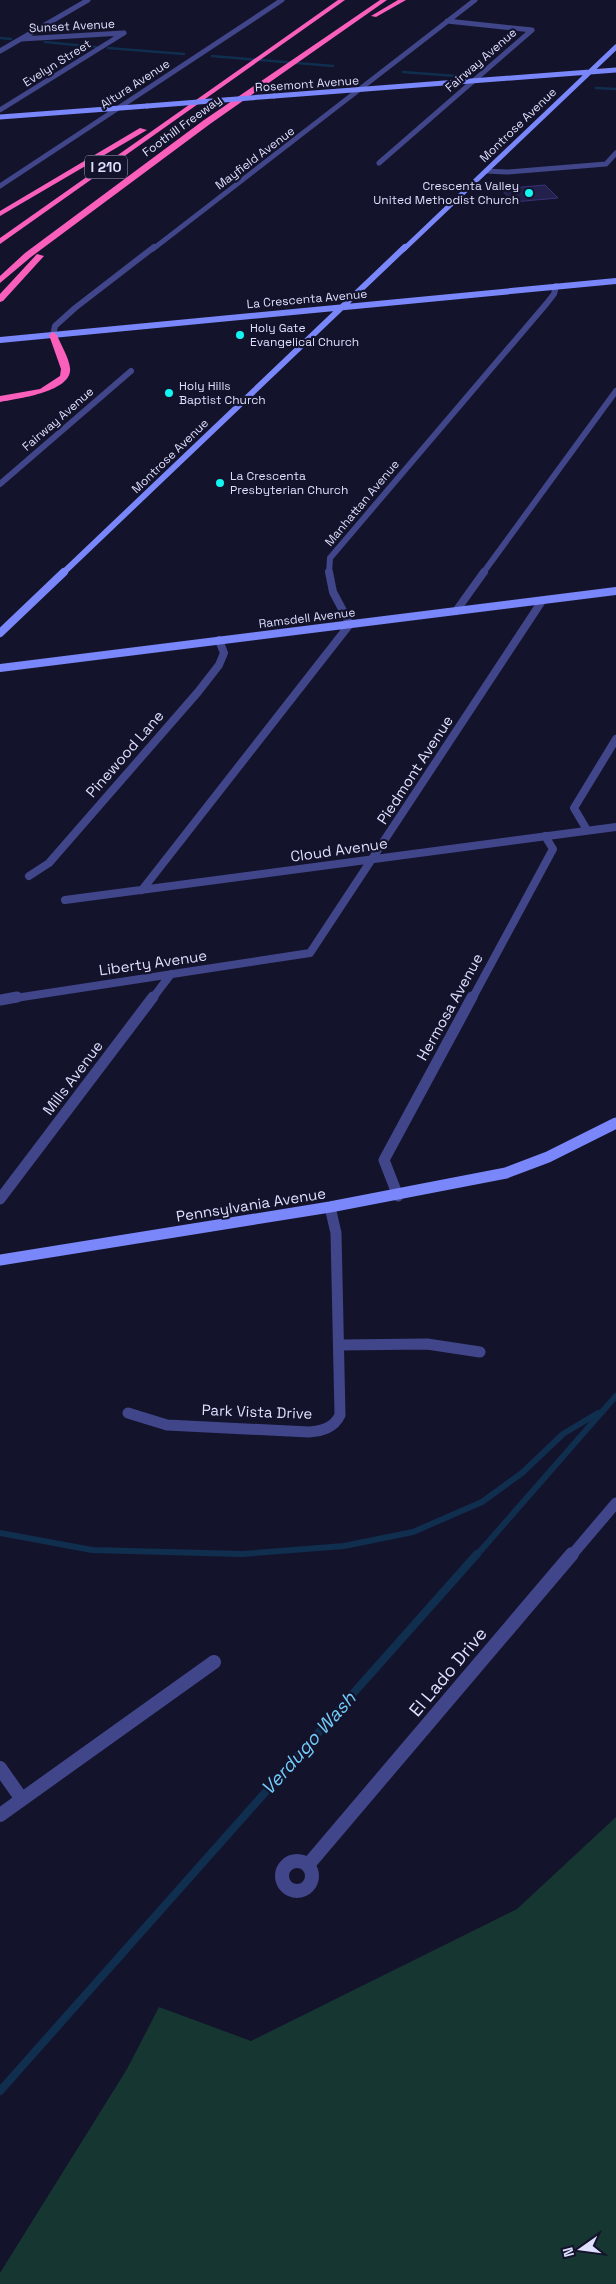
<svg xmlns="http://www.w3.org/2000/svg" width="616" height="2284" font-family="'Space Grotesk',sans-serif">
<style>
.green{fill:#163631}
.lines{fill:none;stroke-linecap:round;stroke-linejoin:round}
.stream-far2{stroke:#102e4e;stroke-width:2.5}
.stream-far1{stroke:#102e4e;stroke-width:6}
.stream{stroke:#102e4e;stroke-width:8}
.building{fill:#23204c;stroke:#383377}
.street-far4{stroke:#404689;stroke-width:5}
.street-far3{stroke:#404689;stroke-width:6}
.street-far2{stroke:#404689;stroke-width:8}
.street-far1{stroke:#404689;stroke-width:11}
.street{stroke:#404689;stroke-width:14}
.secondary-far3{stroke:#7a87fa;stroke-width:5}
.secondary-far2{stroke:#7a87fa;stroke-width:6}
.secondary-far1{stroke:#7a87fa;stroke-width:8}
.secondary{stroke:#7a87fa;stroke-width:11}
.highway{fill:#f95fbb;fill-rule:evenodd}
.secondary-bridge{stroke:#7a87fa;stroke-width:5}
.poi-dot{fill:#13f6f1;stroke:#14132c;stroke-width:2}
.labels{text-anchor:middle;stroke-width:4.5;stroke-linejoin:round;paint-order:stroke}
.far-street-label{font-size:12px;fill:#dfdffe;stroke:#14132c}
.far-poi-label{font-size:12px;fill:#dfdffe;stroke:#14132c;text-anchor:start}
.shield{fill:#14132c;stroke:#a2a2bf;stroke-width:1}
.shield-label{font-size:14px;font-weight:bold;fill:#dfdffe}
.street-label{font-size:15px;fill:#dfdffe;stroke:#14132c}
.near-street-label{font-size:18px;fill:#dfdffe;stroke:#14132c}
.near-water-label{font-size:19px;font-style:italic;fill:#72cbf9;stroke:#14132c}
</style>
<rect width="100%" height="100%" fill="#14132c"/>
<!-- green -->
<path class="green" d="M616,1817v467h-616v-11l127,-204 32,-62 92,34 266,-132z"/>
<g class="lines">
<!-- stream-far2 -->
<path class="stream-far2" d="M0,38l11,1
M45,42l51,5
M108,48l76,6
M212,56l121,10
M403,72l53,4
M596,88l20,1"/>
<!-- stream-far1 -->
<path class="stream-far1" d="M0,1533l92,17 150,4 102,-8 69,-14 69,-30 40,-29 41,-39 35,-21
M476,1556l140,-160"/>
<!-- stream -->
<path class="stream" d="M0,2091l477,-537"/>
</g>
<!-- building -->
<path class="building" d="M545,185l13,13 -45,4 -12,-13z"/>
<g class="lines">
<!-- street-far4 -->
<path class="street-far4" d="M21,39l102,-6
M0,51l88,-51
M0,110l124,-77
M379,163l153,-133 -85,-9
M486,171l21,1 99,-8 10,-11
M0,186l282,-186
M153,249l322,-249"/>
<!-- street-far3 -->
<path class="street-far3" d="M53,335l2,-9 20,-18 79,-61
M0,484l131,-113
M329,573l1,-15 217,-255 7,-9 2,-8
M483,573l133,-182"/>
<!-- street-far2 -->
<path class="street-far2" d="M456,611l28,-39
M587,830l-13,-22 42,-69
M29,876l20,-13 149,-171 21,-27 5,-12 -5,-13
M142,890l208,-266 -17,-32 -4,-20
M65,900l551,-73
M9,999l301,-46 232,-352
M152,999l19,-25
M472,999l81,-150 -8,-13"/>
<!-- street-far1 -->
<path class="street-far1" d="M0,1000l17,-3
M398,1196l-14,-36 88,-163
M0,1199l153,-202
M339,1345l88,-1 53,8
M128,1413l39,12 142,7c13,-1 25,-4 31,-17l-4,-182 -6,-26
M571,1556l45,-53"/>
<!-- street -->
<path class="street" d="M0,1768l21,30
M0,1815l214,-153
M282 1876a15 15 0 1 1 30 0a15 15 0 1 1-30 0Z
M308,1865l264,-311"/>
<!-- secondary-far3 -->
<path class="secondary-far3" d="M274,96l342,-26
M0,117l147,-11
M404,249l212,-202"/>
<!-- secondary-far2 -->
<path class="secondary-far2" d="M0,340l616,-59
M63,573l342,-326"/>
<!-- secondary-far1 -->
<path class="secondary-far1" d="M0,633l64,-61
M0,668l616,-77"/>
<!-- secondary -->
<path class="secondary" d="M0,1260l330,-53 176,-34 42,-16 68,-34"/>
<!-- highway -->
<path class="highway" d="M338,0h7l-345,244v-6z
M380,0h7l-177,124 -179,133 -31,26v-7l25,-23 179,-133z
M398,0h8l-30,17 -5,-1z
M140,128l7,2 -147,86v-5z
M37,254l7,2 -41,45 -3,1v-8z
M53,332l4,3c4,10 12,23 13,33 3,24 -54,31 -70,34v-6l40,-7 20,-13 1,-7 -12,-34z"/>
<!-- secondary-bridge -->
<path class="secondary-bridge" d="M147,106l127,-10"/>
</g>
<!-- markers -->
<g class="poi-dot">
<circle cx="529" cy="193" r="5"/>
<circle cx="240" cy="335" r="5"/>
<circle cx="169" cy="393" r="5"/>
<circle cx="220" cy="483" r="5"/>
</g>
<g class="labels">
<!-- far-street labels -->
<g class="far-street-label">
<text transform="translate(72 26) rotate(-3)" y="4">Sunset Avenue</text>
<text transform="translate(481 60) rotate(-41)" y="4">Fairway Avenue</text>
<text transform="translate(57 63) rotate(-32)" y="4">Evelyn Street</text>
<text transform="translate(135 84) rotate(-33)" y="4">Altura Avenue</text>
<text transform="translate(307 84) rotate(-4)" y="4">Rosemont Avenue</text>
<text transform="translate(518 125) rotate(-44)" y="4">Montrose Avenue</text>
<text transform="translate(182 126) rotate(-36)" y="4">Foothill Freeway</text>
<text transform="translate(255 158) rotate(-37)" y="4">Mayfield Avenue</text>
<text transform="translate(307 299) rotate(-5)" y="4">La Crescenta Avenue</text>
<text transform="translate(58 419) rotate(-41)" y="4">Fairway Avenue</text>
<text transform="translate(170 456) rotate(-44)" y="4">Montrose Avenue</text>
<text transform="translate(362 503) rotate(-50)" y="4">Manhattan Avenue</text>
<text transform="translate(307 618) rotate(-7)" y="4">Ramsdell Avenue</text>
</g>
<!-- far-poi labels -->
<g class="far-poi-label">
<text x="519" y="190" text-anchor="end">Crescenta Valley<tspan x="519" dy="14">United Methodist Church</tspan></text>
<text x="250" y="332">Holy Gate<tspan x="250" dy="14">Evangelical Church</tspan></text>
<text x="179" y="390">Holy Hills<tspan x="179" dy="14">Baptist Church</tspan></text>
<text x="230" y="480">La Crescenta<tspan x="230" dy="14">Presbyterian Church</tspan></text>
</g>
<!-- shield labels -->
<rect class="shield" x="85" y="155.5" width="42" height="23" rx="4"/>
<g class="shield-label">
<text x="106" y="172">I 210</text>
</g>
<!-- street labels -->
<g class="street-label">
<text transform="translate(125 754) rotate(-49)" y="5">Pinewood Lane</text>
<text transform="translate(415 770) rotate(-57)" y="5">Piedmont Avenue</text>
<text transform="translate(339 850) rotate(-8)" y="5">Cloud Avenue</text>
<text transform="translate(153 963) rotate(-8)" y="5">Liberty Avenue</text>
<text transform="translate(450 1007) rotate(-61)" y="5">Hermosa Avenue</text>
<text transform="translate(73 1078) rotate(-53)" y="5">Mills Avenue</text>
<text transform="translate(251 1205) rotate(-9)" y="5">Pennsylvania Avenue</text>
<text transform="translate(257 1412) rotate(2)" y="5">Park Vista Drive</text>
</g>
<!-- near-street labels -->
<g class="near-street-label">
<text transform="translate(448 1672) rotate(-50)" y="6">El Lado Drive</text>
</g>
<!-- near-water labels -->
<g class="near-water-label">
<text transform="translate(308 1743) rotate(-48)" y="7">Verdugo Wash</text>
</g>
</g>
<!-- north arrow -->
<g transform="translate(581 2249) rotate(256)" stroke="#14132c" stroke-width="4" paint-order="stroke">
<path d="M0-4L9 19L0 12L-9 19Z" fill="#dfdffe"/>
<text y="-8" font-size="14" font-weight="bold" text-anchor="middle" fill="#dfdffe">N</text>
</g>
</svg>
